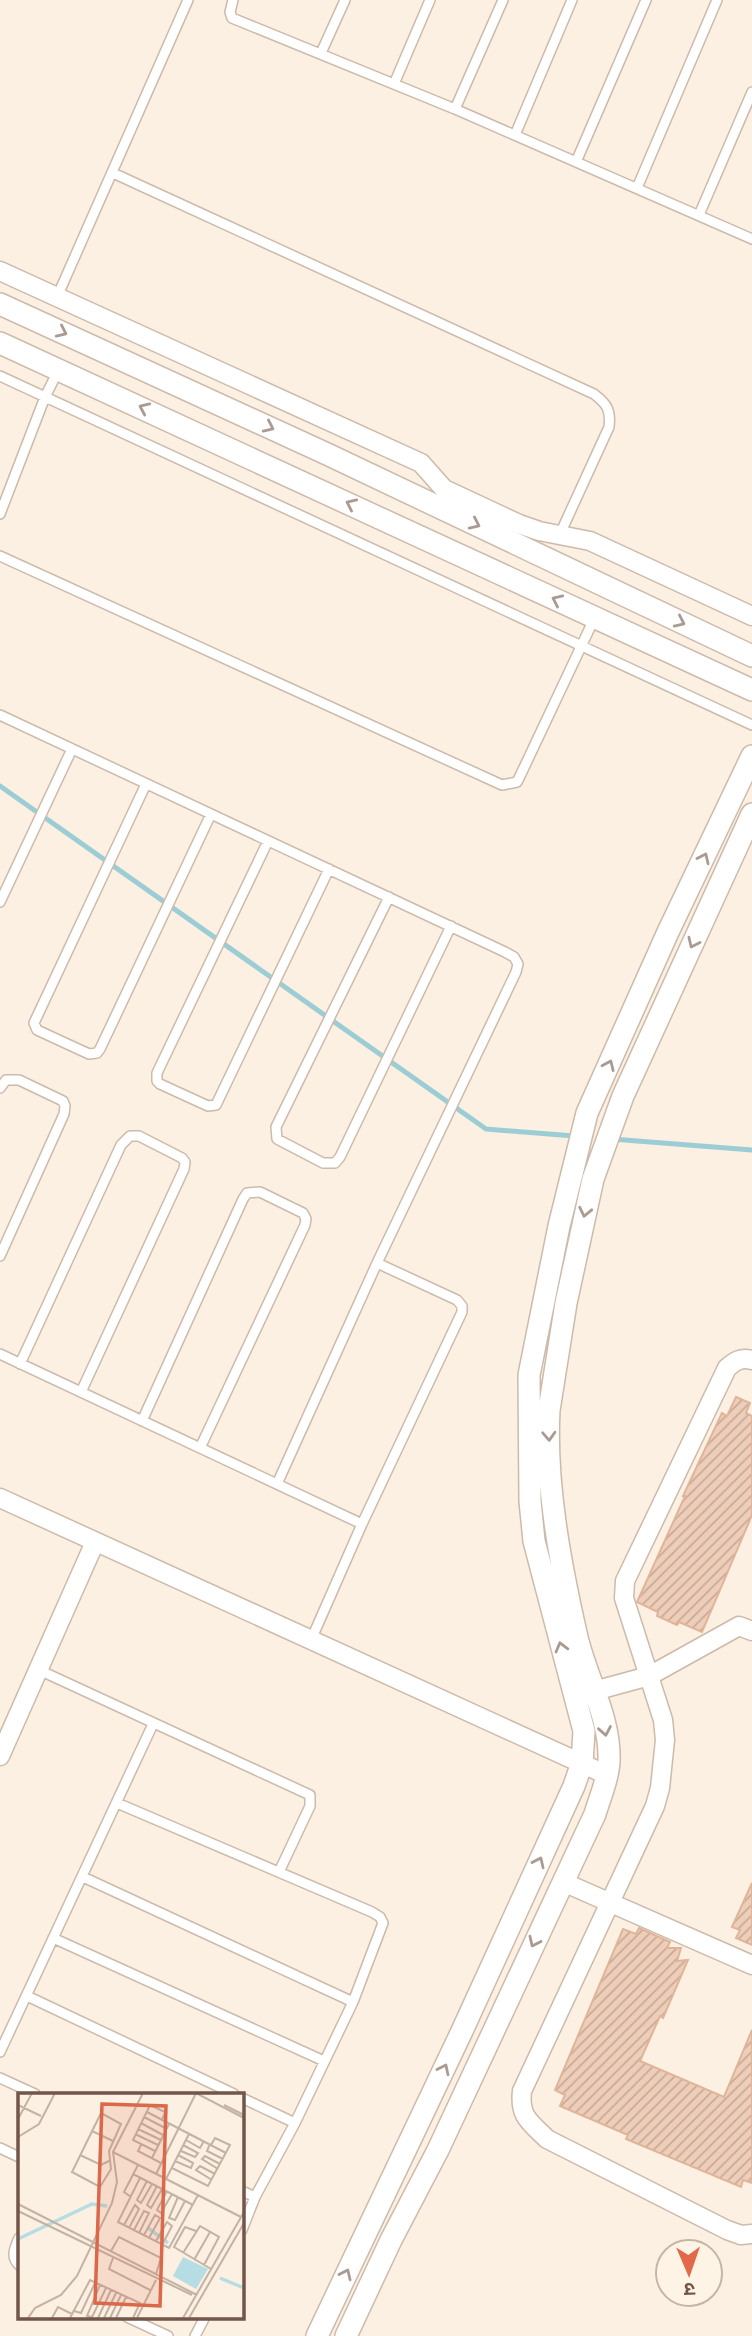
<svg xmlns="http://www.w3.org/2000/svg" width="752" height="2336" font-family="Lato,'Noto Sans Devanagari',sans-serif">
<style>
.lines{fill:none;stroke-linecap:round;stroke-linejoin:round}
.stream{stroke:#9dcdd4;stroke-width:5}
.building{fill:url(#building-hatch);stroke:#e1b49a;stroke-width:2}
.service-casing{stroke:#cdbaab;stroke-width:12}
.minor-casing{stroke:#cdbaab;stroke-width:21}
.tertiary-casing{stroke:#cdbaab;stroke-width:24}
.service{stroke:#fff;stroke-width:9}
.minor{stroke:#fff;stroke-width:18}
.tertiary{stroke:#fff;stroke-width:21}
.oneway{stroke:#aa9a92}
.inset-river{fill:none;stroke:#b6dde3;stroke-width:3.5}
.inset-road{fill:none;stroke:#c4b2a4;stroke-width:2}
.view{fill:#db684a;fill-opacity:0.15;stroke:#db684a;stroke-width:3.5}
.inset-edge{fill:none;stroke:#715649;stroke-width:3.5}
</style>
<defs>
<pattern id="building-hatch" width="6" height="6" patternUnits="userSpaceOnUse" patternTransform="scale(1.75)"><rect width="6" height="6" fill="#efceb9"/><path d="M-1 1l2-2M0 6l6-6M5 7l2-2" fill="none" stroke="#c6aa98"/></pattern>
</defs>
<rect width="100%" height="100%" fill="#fbf0e1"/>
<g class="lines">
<!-- stream -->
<path class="stream" d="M0,786l486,343 88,7
M612,1139l140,11"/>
</g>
<!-- building -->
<path class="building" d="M736,1397l14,6 -4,10 6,3v99l-50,117 -23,-10 -2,3 -20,-9 1,-4 -21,-10 48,-106h-2l39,-83 5,3z
M752,1883v62l-16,-7 4,-8 -8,-3z
M639,1928l31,14 -3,6h14l-4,13 11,-1 -25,58 -3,-2 -20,45 84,36 28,-67v153l-9,-3 -2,7 -115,-48 2,-4 -68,-29 5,-11 -10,-5 68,-161 13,5z"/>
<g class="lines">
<defs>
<path id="service" d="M233,0l-3,12 2,6 223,91 297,130
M321,53l24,-53
M394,84l36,-84
M455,109l48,-109
M515,135l57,-135
M576,162l70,-162
M113,173l481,221c13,10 17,16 15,33l-49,107
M637,188l80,-188
M699,215l53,-123
M57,297l131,-297
M0,376l752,349
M0,514l45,-117 13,-26
M0,556l502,229 15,-3 4,-8 74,-157
M0,715l505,237 9,5 4,7 -2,8 -139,291 -100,221
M146,784l-112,239 3,7 52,24 8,-1 3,-4 111,-235
M268,841l-111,232v8l3,3 48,22 8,-1 113,-236
M389,897l-113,230 1,12 46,24h12l5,-6 111,-231
M0,902l72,-153
M0,1088l6,-8h13l44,21 2,5 -1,8 -64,142
M0,1354l362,170
M20,1364l101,-219 9,-9h9l43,22 3,4 -1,7 -103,223
M142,1421l101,-222 4,-6 13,-1 43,21 3,6 -1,6 -105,223
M311,1640l51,-116 100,-212v-6l-5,-6 -80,-37
M39,1670l271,125v11l-31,66
M117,1803l255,109 8,5 3,6 -30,79 -58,121 -40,74 -13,33
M83,1877l270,125
M53,1938l271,123
M27,1996l207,98
M0,2052l153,-328
M0,2078l35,16
M242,2098l53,25
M0,2148l19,9
M242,2191l13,6
M19,2238c-4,9 -9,19 0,27
M127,2317l41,19
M195,2336l10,-19"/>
<path id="minor" d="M0,271l421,192 23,26 75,35 20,7 51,10 162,75
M752,1360c-11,-3 -17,1 -25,8l-102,213 -1,17 39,122 2,20 -5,48 -5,18 -133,285c-3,26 8,31 25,48l180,91 14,5 11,-1
M0,1498l607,277
M594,1691l55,-15 90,-50 13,5
M0,1756l95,-214
M563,1882l189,83"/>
<path id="tertiary" d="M0,304l327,150 425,202
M0,343l752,347
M317,2336l145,-305 112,-245 8,-23 2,-32 -50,-190 -4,-40 -1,-126 30,-149 28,-113 81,-181 84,-176
M346,2336l45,-96 47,-90 157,-336c5,-17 13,-34 14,-52 2,-45 -24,-86 -33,-129 -16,-71 -31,-150 -27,-223l17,-107 27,-124 30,-83 129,-282"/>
</defs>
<!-- service casing -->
<use href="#service" class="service-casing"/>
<!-- minor casing -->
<use href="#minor" class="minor-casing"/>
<!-- tertiary casing -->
<use href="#tertiary" class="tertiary-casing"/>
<!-- service -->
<use href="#service" class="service"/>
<!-- minor -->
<use href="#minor" class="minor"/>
<!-- tertiary -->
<use href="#tertiary" class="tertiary"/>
</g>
<!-- one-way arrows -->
<defs><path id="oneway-chevron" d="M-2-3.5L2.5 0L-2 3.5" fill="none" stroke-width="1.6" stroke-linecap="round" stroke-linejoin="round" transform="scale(1.75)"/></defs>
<g class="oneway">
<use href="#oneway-chevron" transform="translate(62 332) rotate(25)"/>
<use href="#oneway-chevron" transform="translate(144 408) rotate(-156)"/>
<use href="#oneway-chevron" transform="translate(269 427) rotate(25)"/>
<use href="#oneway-chevron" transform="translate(351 504) rotate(-155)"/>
<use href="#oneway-chevron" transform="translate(475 524) rotate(25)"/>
<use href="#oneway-chevron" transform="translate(557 600) rotate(-155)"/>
<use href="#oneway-chevron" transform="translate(680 622) rotate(25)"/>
<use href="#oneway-chevron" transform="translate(704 858) rotate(-65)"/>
<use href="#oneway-chevron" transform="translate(693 943) rotate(115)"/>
<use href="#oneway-chevron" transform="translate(609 1065) rotate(-66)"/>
<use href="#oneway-chevron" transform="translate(585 1212) rotate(102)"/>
<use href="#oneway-chevron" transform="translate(549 1436) rotate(87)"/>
<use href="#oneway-chevron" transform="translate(561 1647) rotate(-105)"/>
<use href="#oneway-chevron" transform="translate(605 1731) rotate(80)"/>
<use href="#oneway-chevron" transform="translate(539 1862) rotate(-65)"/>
<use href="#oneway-chevron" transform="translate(534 1942) rotate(115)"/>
<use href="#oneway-chevron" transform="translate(444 2069) rotate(-64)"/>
<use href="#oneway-chevron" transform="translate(346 2274) rotate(-65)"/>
</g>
<!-- overview -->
<g transform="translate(18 2093)">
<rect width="226" height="226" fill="#fbf0e1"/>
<path d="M165,164l25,12 -12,20 -23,-13z" fill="#b6dde3"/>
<path class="inset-river" d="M130,135l20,15M0,146l74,-35 15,2M202,185l24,10"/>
<path class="inset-road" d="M0,12l23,11M206,12l20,10M129,19l79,41M83,20l20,11 -12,27 2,18 -11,18 -28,-15zM126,24l23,12M0,26l14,-26M123,30l22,12M120,36l23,11M74,38l21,10M117,41l23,11M0,44l21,-13 16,-31M168,47l14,8 4,-7M192,51l-3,7 16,8M123,52l-3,6 23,12M137,58l-22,-11 17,-35 15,7 -3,8M163,58l14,6 3,-4 -15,-8M95,59l128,65M62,62l21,10 10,-5M134,65l17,-34M157,68l16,7 2,-5 -15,-8M154,75l36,18 22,-41 -15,-7 -4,7M200,76l-16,-10 3,-3 15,8M115,81l60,31M138,81l40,-81 48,25M122,85l-22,44 51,26 29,-53M148,86l23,-45M194,87l-16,-10 4,-4 15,8M129,88l-10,19 4,3 11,-19M139,93l-10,19 4,3 11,-19M149,98l-10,19 4,3 11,-19M113,104l-7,-5 14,-27M160,104l-9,21 6,2 10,-19M0,111l179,91M0,118l174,84M106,132l11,-20 4,4 -10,19M116,137l10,-19 5,2 -10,20M178,138l-11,-4 -11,20 37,22M126,142l11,-20 5,3 -11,20M138,148l11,-19 5,4 -10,19M93,158l8,-14 42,21 -5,16M165,160l17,-27 19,11 -15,28M95,165l-4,11 41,21M176,167l16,-28M82,192l-13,31 5,1 14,-29M56,218l7,2 14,-30M10,225l7,-10 26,-13 16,-19 35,-73 5,-21 -4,-30 30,-59M34,225l6,-11 14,7M52,225l20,-38 50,23 -7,15M80,225l13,-28M86,225l12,-25M92,225l11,-23M98,225l10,-21M119,225l19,-38M165,225l61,-106M171,225l55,-95"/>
<path class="view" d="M84,11l64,2 -6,200 -65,-3z"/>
<rect width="226" height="226" class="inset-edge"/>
</g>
<!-- north arrow -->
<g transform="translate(689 2273) rotate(178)"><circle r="33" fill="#fef4e6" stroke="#c6b5a7" stroke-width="2"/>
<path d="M0-5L12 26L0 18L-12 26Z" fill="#e1694a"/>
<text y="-10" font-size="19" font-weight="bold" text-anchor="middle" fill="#715649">उ</text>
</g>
</svg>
